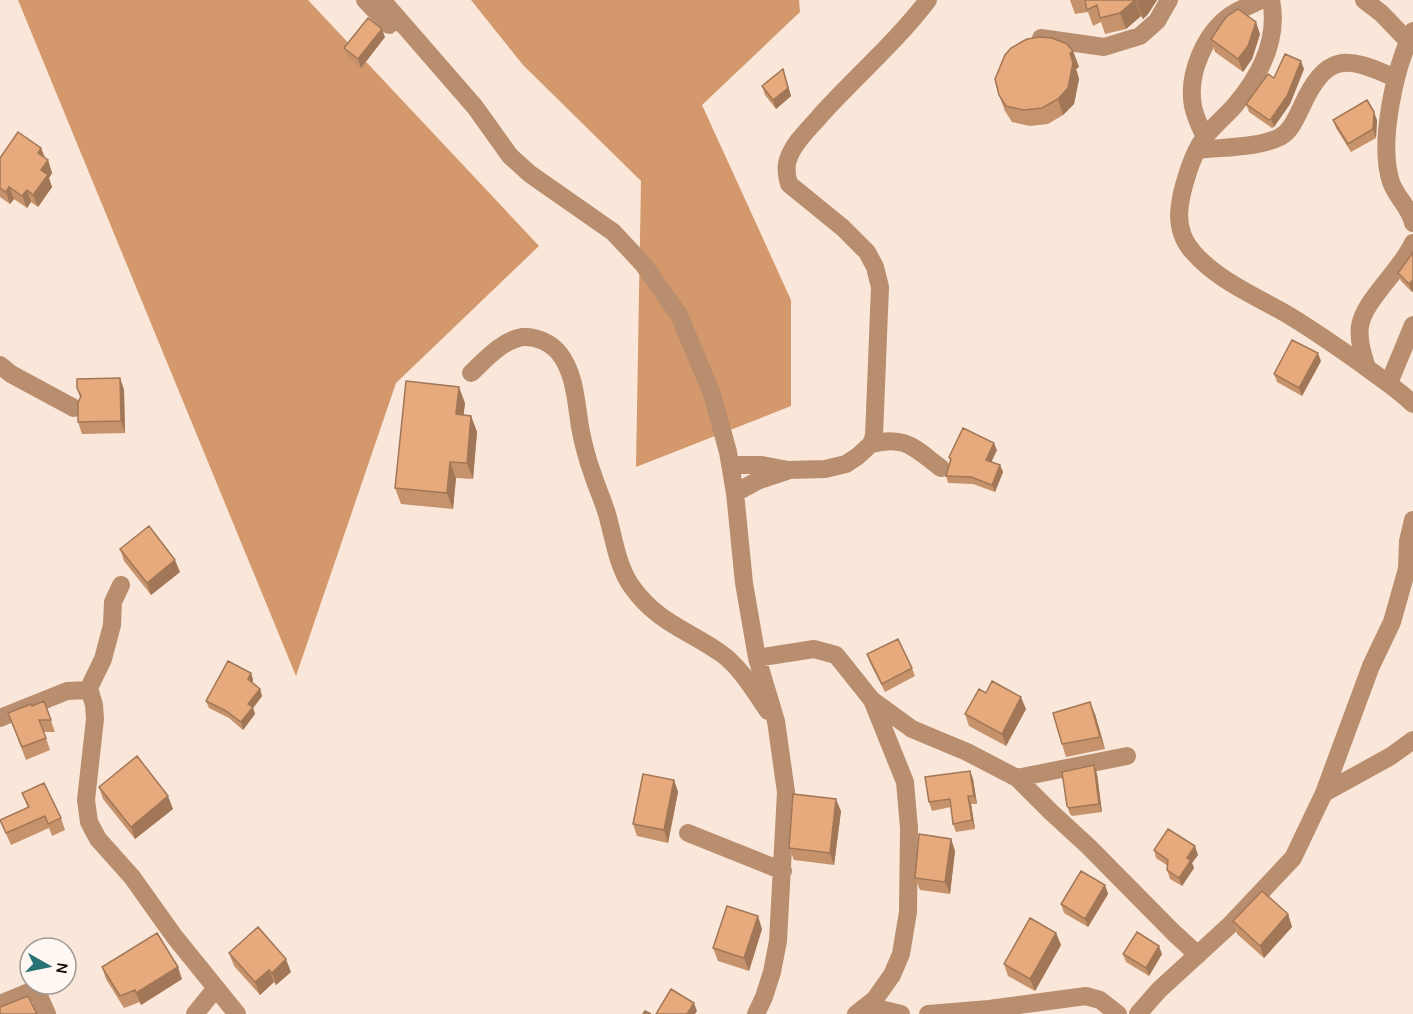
<svg xmlns="http://www.w3.org/2000/svg" width="1413" height="1014" font-family="Karla,sans-serif">
<style>
.forest{fill:#d3986b}
.lines{fill:none;stroke-linecap:round;stroke-linejoin:round}
.minor{stroke:#b98e6e;stroke-width:18}
.wall{fill:#c6926b}
.shaded-wall{fill:#a17757}
.building{fill:#e6aa7c;stroke:#a17757;stroke-width:1.5}
</style>
<rect width="100%" height="100%" fill="#fae7da"/>
<!-- forest -->
<path class="forest" d="M18,0h290l231,246 -143,137 -100,293z
M471,0h328l1,12 -98,93 89,195v106l-155,61 5,-286 -118,-116z"/>
<g class="lines">
<!-- minor -->
<path class="minor" d="M365,0l24,25
M382,0l93,107 35,49 20,18 83,58 30,32 36,51 33,79 16,58 7,41 9,90 13,75 19,63 10,71 -8,149 -6,31 -8,25 -8,17
M1271,0c8,39 -10,74 -35,104 -9,11 -22,21 -31,33 -13,16 -25,56 -26,77 0,14 4,27 14,38 23,27 60,43 90,60 28,16 54,35 80,53 17,13 35,24 50,39
M1364,0l17,13 27,28
M1413,31c-18,36 -35,112 -22,151 5,15 19,26 22,41
M1041,38l63,9 36,-11 17,-15 12,-21
M1205,137c-5,-10 -10,-20 -12,-31 -6,-32 12,-73 38,-91 9,-6 20,-10 30,-15
M1198,150c24,-3 60,-2 82,-13 11,-6 16,-19 21,-29 25,-55 44,-53 94,-30
M0,365l11,9 63,34
M1367,368c-4,-13 -9,-28 -7,-42 4,-26 41,-56 53,-83
M471,373c14,-13 31,-33 52,-36 13,-1 28,6 36,16 16,20 17,49 21,74 3,16 7,32 13,48 4,13 10,25 14,39 7,24 10,52 25,73 26,36 56,43 90,67 19,14 33,38 46,57
M1389,383l24,-58
M871,444c35,-9 43,4 70,24
M730,465h32l26,5 37,-1 21,-5 12,-8 13,-12 3,-8 6,-149 -5,-20 -8,-15 -24,-24 -54,-44c-3,-10 -4,-18 0,-27 6,-16 21,-29 31,-41 35,-39 76,-74 108,-116
M735,493l22,-12 30,-10
M121,585l-8,17 -1,23 -9,34 -14,29 5,17 1,14 -9,81 3,22 9,17 34,38 42,59 42,52
M757,658l57,-9 22,6 36,45 40,29 55,23 50,26 34,34 38,35 85,86 24,22
M0,718l67,-27 22,-1
M1017,778l110,-22
M1324,793l67,-37 22,-16
M688,833l95,38
M0,1004l36,-15 11,25
M868,1006l33,8
M195,1014l21,-26 21,26
M856,1014l19,-15 17,-24 9,-21 7,-42 1,-84 -4,-46 -33,-82
M928,1014l61,-5 97,-13 14,4 18,14
M1138,1014l21,-24 71,-65 63,-67 31,-65 47,-127 21,-44 15,-53 1,-28 5,-21"/>
</g>
<!-- wall -->
<path class="wall" d="M1070,0h87l-9,14 -5,5 -2,-3 -15,13 -21,5 -4,-12 -8,4 -5,-14 -13,2z
M1260,34l-8,25 -9,13 -28,-20 -4,-13z
M385,37l-24,31 -14,-11 -3,-9z
M1073,51l6,16 -3,2 3,10 -5,25 -11,11 -15,9 -18,2 -18,-4 -7,-11 -6,-16z
M783,69l8,27 -15,13 -11,-14 -3,-9z
M1304,69l-14,35 -16,23 -2,1 -23,-16 -3,-8 28,-26z
M1333,120h44l-1,18 -25,14 -15,-24z
M0,158h45l3,2 4,13 -3,5 3,9 -14,20 -7,-5 -4,6 -13,-9 -4,5 -10,-7z
M1413,252v39l-1,1 -11,-11 -3,-8z
M1321,361l-19,35 -25,-14 -3,-8z
M120,378l4,12 1,43 -43,1 -4,-12 2,-25 -3,-9z
M465,403l-2,12 8,1 6,16 -4,47 -17,-1 -3,31 -52,-5 -6,-16z
M997,450l-6,12 9,3 3,7 -8,20 -22,-8 -25,-1 -2,-7 4,-15 -1,-4z
M120,549l60,23 -29,23 -27,-34z
M867,654l45,14 3,8 -30,16 -15,-29z
M251,673l2,7 -1,3 8,6 2,7 -9,12 2,6 -12,16 -14,-12 -20,-10 -3,-7z
M986,693l40,16 -20,37 -37,-20 -4,-12z
M44,701l11,31h-11l6,18 -24,10 -18,-47 24,-7z
M1095,714l10,35 -39,8 -4,-13z
M1094,765l3,9 5,38 -30,4 -2,-2 -3,-8z
M970,771l3,8 4,25h-6l4,25 -19,3 -3,-8 -2,-17 -19,4 -3,-9z
M674,780l4,12 -10,51 -31,-7 -4,-12z
M99,787l74,22 -38,30 -32,-40z
M22,793l39,25 4,12 -13,6 -3,-8 -38,17 -11,-25 28,-12z
M841,811l-7,54 -40,-5 -5,-12z
M951,839l4,12 -5,43 -30,-4 -5,-12z
M1154,850l44,5 -6,8 2,5 -12,18 -12,-7 -3,-9 1,-4 -12,-8z
M1105,885l3,9 -20,33 -24,-14 -3,-9z
M1288,914l4,13 -28,31 -27,-24 -4,-13z
M762,929l-13,42 -31,-10 -5,-13z
M1056,933l5,12 -26,46 -27,-15 -4,-12z
M229,953l62,19 -15,13 -2,-3 -14,13 -26,-29z
M1123,954h39l-13,22 -23,-14z
M102,967l80,12 -41,26 -1,-3 -16,6 -18,-29z"/>
<!-- shaded-wall -->
<path class="shaded-wall" d="M1135,0l6,16 -15,13 -6,-16z
M1140,0h17l-9,14 -5,5 -6,-16z
M1256,22l4,12 -8,25 -9,13 -5,-13z
M382,29l3,8 -24,31 -3,-9z
M1073,51l6,16 -3,2 3,10 -5,25 -11,11 -5,-16 12,-46z
M1301,61l3,8 -14,35 -16,23 -3,-8z
M783,69l8,27 -15,13 -3,-9z
M1374,112l3,8 -1,18 -3,-9z
M41,148l5,12 -8,-7z
M48,160l4,13 -3,5 3,9 -14,20 -5,-12 8,-25z
M9,187l5,12 -4,5 -4,-12z
M27,190l4,12 -4,6 -5,-12z
M1413,280v11l-1,1 -3,-8z
M1318,353l3,8 -19,35 -3,-8z
M120,378l4,12 1,43 -4,-12z
M459,387l6,16 -3,27 -6,-16z
M471,416l6,16 -4,47 -6,-16z
M994,443l3,7 -8,17 -3,-7z
M450,462l6,16 -3,31 -6,-16z
M1000,465l3,7 -8,20 -3,-7z
M175,560l5,12 -29,23 -4,-12z
M251,673l2,7 -3,7 -2,-8z
M260,689l2,7 -9,12 2,6 -12,16 -2,-8 7,-18z
M1021,697l5,12 -20,37 -4,-12z
M1090,702l5,12 10,35 -5,-12z
M1094,765l3,9 5,38 -3,-8z
M970,771l3,8 4,25 -3,-8z
M674,780l4,12 -10,51 -4,-13z
M168,796l5,13 -38,30 -4,-12z
M968,796l3,8 4,25 -3,-9z
M836,799l5,12 -7,54 -4,-12z
M951,839l4,12 -5,43 -5,-12z
M1195,846l3,9 -6,8 2,5 -12,18 -3,-8 8,-20z
M1105,885l3,9 -20,33 -3,-8z
M1288,914l4,13 -28,31 -4,-12z
M758,916l4,13 -13,42 -5,-13z
M1056,933l5,12 -26,46 -5,-12z
M1159,946l3,8 -13,22 -3,-8z
M286,959l5,13 -15,13 -4,-12z
M178,967l4,12 -41,26 -5,-12z
M269,970l5,12 -14,13 -5,-13z
M694,1003l3,8 -2,3h-8z"/>
<!-- building -->
<path class="building" d="M1085,0h55l-3,3 -2,-3 -15,13 -20,5 -3,-13 -10,5z
M1238,9l18,13 -8,24 -10,13 -27,-20 15,-22z
M368,18l14,11 -24,30 -14,-11z
M1040,37l12,1 15,6 6,7 -3,2 3,10 -5,25 -10,11 -16,9 -18,2 -18,-4 -7,-11 -4,-16 10,-24 6,-7 16,-9z
M1285,54l16,7 -14,35 -16,23 -2,1 -23,-16 22,-30 6,4z
M783,69l5,19 -15,12 -11,-14z
M1367,100l7,12 -1,17 -25,15 -15,-24z
M18,132l23,16 -3,5 10,7 -7,10 7,5 -15,20 -6,-5 -5,6 -13,-9 -3,5 -6,-4v-30z
M1413,252v28l-4,4 -11,-11z
M1292,340l26,13 -19,35 -25,-14z
M120,378l1,43 -43,1v-19l3,-7 -4,-8v-9z
M406,381l53,6 -3,27 15,2 -4,47 -17,-1 -3,31 -52,-5z
M963,428l31,15 -8,17 14,5 -8,20 -21,-8 -25,-1 5,-17 -2,-2z
M149,526l26,34 -28,23 -27,-34z
M898,639l14,29 -30,16 -15,-30z
M228,661l23,12 -3,6 12,10 -12,15 5,3 -12,15 -15,-11 -20,-10z
M992,681l29,16 -19,37 -37,-20 14,-25 7,4z
M44,701l7,19h-12l7,18 -24,9 -14,-34 23,-9 1,2z
M1090,702l10,35 -38,7 -9,-31z
M137,756l31,40 -37,31 -32,-40z
M1094,765l5,39 -30,4 -2,-2 -5,-34z
M970,771l4,25h-6l4,24 -19,4 -3,-25 -21,3 -4,-25z
M643,774l31,6 -10,50 -31,-6z
M44,783l17,35 -13,6 -3,-8 -39,17 -6,-13 29,-13 -7,-14z
M793,794l43,5 -6,54 -41,-5z
M1168,829l27,17 -8,12 4,2 -12,18 -12,-8 1,-10 -14,-10z
M919,834l32,5 -6,43 -30,-4z
M1081,871l24,14 -20,34 -24,-15z
M1262,891l26,23 -28,32 -27,-25z
M727,906l31,10 -14,42 -31,-10z
M1030,918l26,15 -26,46 -26,-15z
M258,927l28,32 -14,14 -3,-3 -14,12 -26,-29z
M1137,932l22,14 -13,22 -23,-14z
M157,933l21,34 -42,26 -1,-3 -15,6 -18,-29z
M671,989l23,14 -7,11h-31z
M28,996l9,18h-37v-7z
M645,1011l6,3h-8z"/>
<!-- north arrow -->
<g transform="translate(48 966) rotate(99)"><circle r="28" fill="#fff7f2" stroke="#a09994" stroke-width="1.5"/>
<path d="M0-4.5L10 22L0 15L-10 22Z" fill="#297375"/>
<text y="-9" font-size="16" font-weight="bold" text-anchor="middle" fill="#110b07">N</text>
</g>
</svg>
